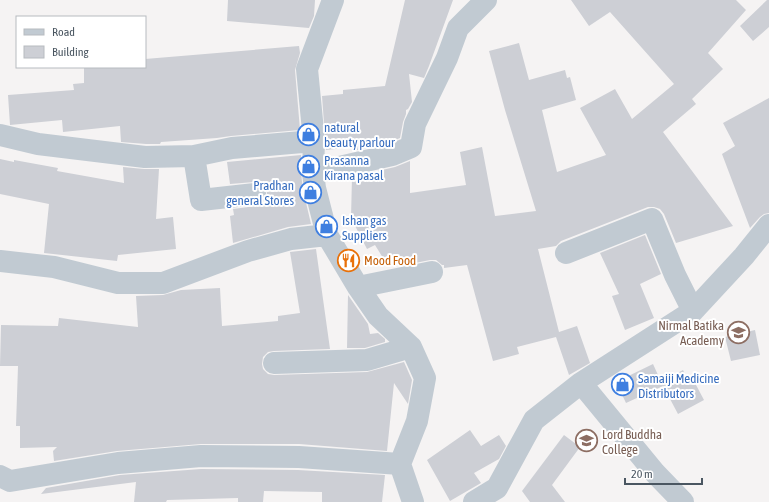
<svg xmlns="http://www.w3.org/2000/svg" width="769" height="502" font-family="'Asap Condensed',sans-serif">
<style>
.building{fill:#cdcfd5}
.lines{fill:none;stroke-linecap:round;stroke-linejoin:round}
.minor{stroke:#c1cad2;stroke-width:22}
.labels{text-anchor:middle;stroke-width:4;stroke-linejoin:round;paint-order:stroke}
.shop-label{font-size:13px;fill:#366cbe;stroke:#fff;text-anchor:start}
.food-label{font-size:13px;fill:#c56008;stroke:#fff;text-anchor:start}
.education-label{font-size:13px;fill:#785e54;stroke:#fff;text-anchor:end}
</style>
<rect width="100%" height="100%" fill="#f5f3f3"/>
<!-- building -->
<path class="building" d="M228,0h87l-1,16 -5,12 -82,-7z
M405,0h48l-24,66 -5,12 -15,-4 3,28 -4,7 -2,1v4l-3,8 -3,16 -12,5 -35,8v-4l-27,3 -4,-54 21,-2v-4l42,-4z
M571,0h165l10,10 -38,43 15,16 -31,30 4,5 -33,28 70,94 -57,17 -12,-29 -4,-5 -6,-2h-6l-87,34 -5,5 -18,3 21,83 18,-6 13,37 -21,12 -13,-38 -39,10 2,7 -26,7 -26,-96 -23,3v-3h-2l-6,-5h-6l-30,6 -3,-4 -9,4 -13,-21 -8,4 -16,-31 1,-41 43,-10 15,-6v32l56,-8 -6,-33 22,-5 13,69 41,-5 -31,-101 -16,-59 30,-8 10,37 36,-10 2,8 3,-1 6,23 -34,10 15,62 49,-17 -26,-47 35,-19 17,30 42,-35 -64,-72 -21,14z
M767,0h2v27l-16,14 -13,-15z
M299,46l1,7 -5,17 5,60 -69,6 -14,2 -56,4 -1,2h-14l-25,-2 -1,-16 -57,6 -1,-12 -52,5 -2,-30 66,-5 -1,-6 11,-1v-16h61v-8z
M769,98v115l-5,1 -4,3 -10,11 -28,-74 13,-8 -12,-23z
M301,155v18l2,17 8,34 -23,3 -55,16 -3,-27 4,-1 -1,-6 23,-3 6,-2 4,-5 1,-6 -2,-7 -5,-4h-6l-24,2 -3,-22z
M0,159l14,3v-2l44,8 -1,3 67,12 -1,-16 21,2h15l-3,50 17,-2 3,32 -58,6 -1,6 -73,-8 5,-49 -49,-10z
M645,235l16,39 -21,10 14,34 -29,12 -13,-34 7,-2 -19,-41z
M316,249l14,100 -56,2 -6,1 -5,5 -1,7 1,5 5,5 6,1 93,-3 37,-10 8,18 -4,24 -14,-21 -7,68 -88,-7h-98l-84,7 -63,10 -1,-10 4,-4 -37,1v-22h-4l2,-60h-18l1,-41 57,1 1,-8 79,9 -2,-31 27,-1 18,-5 39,-2 2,38 56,-5v-5l22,-3 -10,-61z
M348,295l20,29 2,10 8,-1 7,6v3l-20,6h-18z
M755,330l5,25 -29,6 -6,-24z
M653,364l10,22 -37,17 -10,-21z
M683,370l7,15 5,-2 9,17 -26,14 -17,-32z
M470,430l11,16 18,-11 7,11 -7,13 -25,14 7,10 -31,18 -23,-41z
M564,435l16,12 -28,38 13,17h-35l-8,-11z
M201,469l97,1 87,5 -3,27h-60v-10l-58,-1 -1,11h-25v-4l-71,2 -1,2h-32l2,-20 -95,12 5,-6 74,-13z"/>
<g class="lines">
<!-- minor -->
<path class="minor" d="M333,0l-26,69 7,72 -1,32 2,15 12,47 31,52 20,29 33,31 14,31 -8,43 -17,43 13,38
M0,135l38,9 107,13 49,-1 38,-8 82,-7
M194,156l7,44 54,-6
M313,173l79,-18 19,-8 4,-23 32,-66 11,-30 28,-28
M566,253l86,-34 23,56 18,36
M0,261l54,6 64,16h45l85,-32 43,-12 36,-4
M358,287l74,-15
M274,363l93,-3 44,-13
M581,383l74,90 28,29
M0,476l10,5 108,-18 83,-7 98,1 101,7
M474,502l23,-14 37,-68 47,-37 112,-72 51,-55 25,-31"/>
</g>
<!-- icons -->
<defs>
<symbol id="shop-ring" viewBox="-11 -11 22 22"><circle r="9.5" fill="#fff" stroke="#3f7fe0" stroke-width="1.5"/><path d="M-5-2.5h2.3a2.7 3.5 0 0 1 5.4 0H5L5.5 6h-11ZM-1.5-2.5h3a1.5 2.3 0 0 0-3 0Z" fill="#3f7fe0"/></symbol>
<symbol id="restaurant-ring" viewBox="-11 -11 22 22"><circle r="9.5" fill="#fff" stroke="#e8710a" stroke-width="1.5"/><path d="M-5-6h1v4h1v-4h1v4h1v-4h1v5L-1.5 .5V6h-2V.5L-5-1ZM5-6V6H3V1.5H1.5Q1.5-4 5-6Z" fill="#e8710a"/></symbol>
<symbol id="school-ring" viewBox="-11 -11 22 22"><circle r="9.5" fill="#fff" stroke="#8d6e63" stroke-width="1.5"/><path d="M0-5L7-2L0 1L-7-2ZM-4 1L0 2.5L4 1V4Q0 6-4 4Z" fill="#8d6e63"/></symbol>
<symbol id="university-ring" viewBox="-11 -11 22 22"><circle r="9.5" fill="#fff" stroke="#8d6e63" stroke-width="1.5"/><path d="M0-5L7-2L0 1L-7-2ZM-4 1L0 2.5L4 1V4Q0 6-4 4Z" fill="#8d6e63"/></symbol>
</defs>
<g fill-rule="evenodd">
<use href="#shop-ring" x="296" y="122" width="25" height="25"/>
<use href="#shop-ring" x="296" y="154" width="25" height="25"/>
<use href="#shop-ring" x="298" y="180" width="25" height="25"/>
<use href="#shop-ring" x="314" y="214" width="25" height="25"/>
<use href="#restaurant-ring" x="336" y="248" width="25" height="25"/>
<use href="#school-ring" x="726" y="320" width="25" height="25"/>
<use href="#shop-ring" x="610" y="372" width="25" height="25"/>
<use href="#university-ring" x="574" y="428" width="25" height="25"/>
</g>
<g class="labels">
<!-- shop labels -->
<g class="shop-label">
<text x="324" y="132">natural<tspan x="324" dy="15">beauty parlour</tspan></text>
<text x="324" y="165">Prasanna<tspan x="324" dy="15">Kirana pasal</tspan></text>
<text x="294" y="190" text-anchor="end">Pradhan<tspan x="294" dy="15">general Stores</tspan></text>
<text x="342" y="225">Ishan gas<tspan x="342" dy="15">Suppliers</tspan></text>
<text x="638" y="383">Samaiji Medicine<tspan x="638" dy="15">Distributors</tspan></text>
</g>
<!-- food labels -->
<g class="food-label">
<text x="364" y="265">Mood Food</text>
</g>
<!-- education labels -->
<g class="education-label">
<text x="724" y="330">Nirmal Batika<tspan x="724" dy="15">Academy</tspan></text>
<text x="602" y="439" text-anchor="start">Lord Buddha<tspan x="602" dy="15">College</tspan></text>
</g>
</g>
<!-- legend -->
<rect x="16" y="16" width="130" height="52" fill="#ffffff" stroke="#b7bbc0"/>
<rect x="24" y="29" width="20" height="6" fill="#c1cad2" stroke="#b7bbc0"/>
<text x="52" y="36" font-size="12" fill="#4a5661">Road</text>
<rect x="24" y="46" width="20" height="12" fill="#cdcfd5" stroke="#b7bbc0"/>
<text x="52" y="56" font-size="12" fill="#4a5661">Building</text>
<!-- scale -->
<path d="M625 478v6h77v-6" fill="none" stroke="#4a5661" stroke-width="2"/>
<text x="631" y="478" font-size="12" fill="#4a5661" stroke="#ffffff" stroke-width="3" paint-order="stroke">20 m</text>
</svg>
